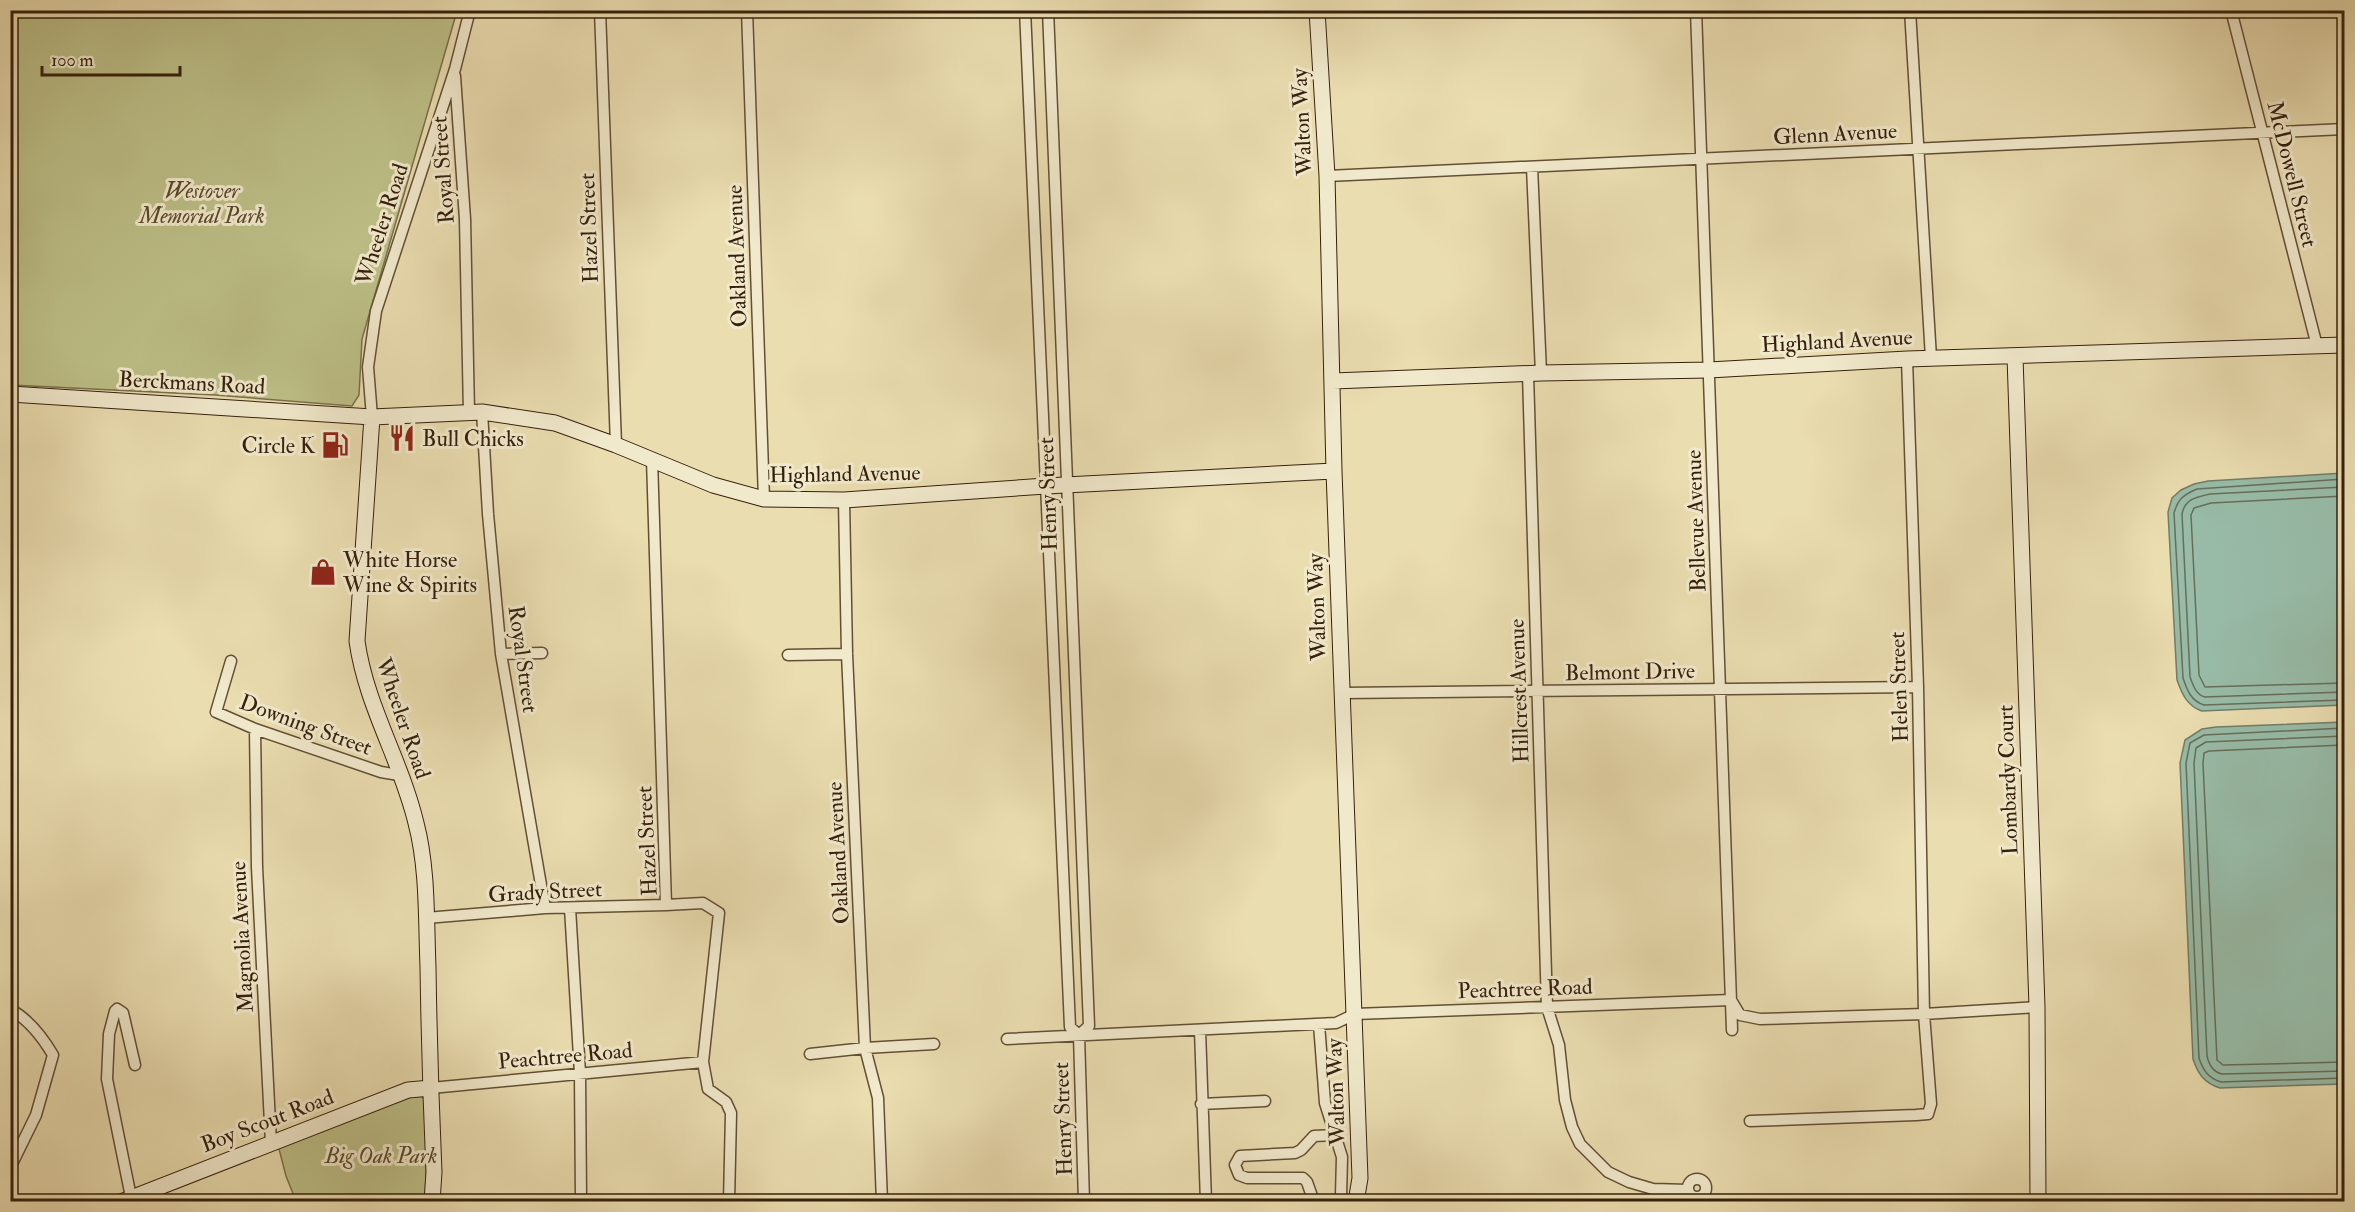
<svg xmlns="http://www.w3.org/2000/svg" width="2355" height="1212" font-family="'IM FELL Double Pica',serif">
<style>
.green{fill:#bdbf87;stroke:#7a704a;stroke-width:1.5}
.water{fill:#98bca8;stroke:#717e6a;stroke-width:1.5}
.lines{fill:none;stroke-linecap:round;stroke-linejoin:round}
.shore{stroke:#676e5a;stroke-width:1.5}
.street-casing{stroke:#634f35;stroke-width:13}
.secondary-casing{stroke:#36200c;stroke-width:17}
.street{stroke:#f1e9cc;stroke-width:10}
.secondary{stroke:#f1e9cc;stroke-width:15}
.labels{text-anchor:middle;stroke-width:6;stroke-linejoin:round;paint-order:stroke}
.street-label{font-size:22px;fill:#36200c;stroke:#f1e9cc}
.park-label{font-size:22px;font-style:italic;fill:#58482b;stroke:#f1e9cc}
.poi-label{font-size:22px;fill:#36200c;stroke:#f1e9cc;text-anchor:start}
</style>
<rect width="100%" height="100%" fill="#eaddb0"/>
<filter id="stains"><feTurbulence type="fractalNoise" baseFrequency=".00333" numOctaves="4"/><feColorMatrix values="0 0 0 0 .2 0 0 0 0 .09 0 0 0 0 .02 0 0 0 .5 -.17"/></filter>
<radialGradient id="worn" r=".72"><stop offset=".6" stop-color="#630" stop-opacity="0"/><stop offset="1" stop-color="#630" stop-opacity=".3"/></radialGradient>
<!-- green -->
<path class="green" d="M11,10l446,1 -95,328 -3,56 -7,11 -137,-11 -204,-10z
M422,1096l2,4 3,49 -2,52h-129l-10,-25 -8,-31 128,-47z"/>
<!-- water -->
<path class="water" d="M2344,473v232l-142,6c-15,-5 -20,-17 -25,-31l-9,-168 4,-14 9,-8 13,-6 14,-3z
M2344,722v362l-124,4c-16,-5 -22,-14 -27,-29l-13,-296 5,-23 17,-11 14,-2z"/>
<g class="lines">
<!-- shore -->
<path class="shore" d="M2344,479l-147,10c-14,6 -19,10 -23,24l9,165c4,12 8,23 21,27l140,-5
M2344,487l-134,7c-14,3 -25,5 -28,20l8,163c3,8 6,18 15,20l139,-5
M2344,496l-133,7 -17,5 -3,7 8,160 6,12 139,-4
M2344,728l-140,7 -14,8 -4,20 13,295c4,12 9,20 22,24l123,-4
M2344,736l-138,6 -10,6 -2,15 13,293c2,9 6,16 15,18l122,-3
M2344,745l-135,6 -5,2 -1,10 14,297 6,5 121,-3"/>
<defs>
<path id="street" d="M600,10l16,435
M747,10l17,489
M1025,10l45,1017 9,8 5,167
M1048,10l41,1016 -10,9
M1696,10l36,1020
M1910,10l21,348
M2231,10l86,336
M455,76l10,143 4,194
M1532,167l9,206
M1327,176l1017,-47
M1528,374l19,633 12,38 6,55 7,27 8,17 28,28 21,10 24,7 35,1
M482,412l6,102 13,140 44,254
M372,417l-4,-50 8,-56 79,-242 15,-59
M652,459l14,446 37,-2 16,10 -16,149 5,27 18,13 5,11 -2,89
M844,500l3,154 18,394 13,50 4,104
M501,654l41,-1
M788,655l59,-1
M231,661l-15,51 39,17 126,43 18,3
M1342,693l576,-6
M255,729l2,138 14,276
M570,908l10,165 1,129
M426,918l119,-10 121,-3
M10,1009c18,10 33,29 43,46l-17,60 -26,53
M1319,1024l6,79 17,54 -1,39 -4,6
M1200,1030l6,172
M1007,1039l329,-16 19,-9 376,-14 9,15 20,4 164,-5 113,-7
M810,1054l55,-6 69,-4
M431,1088l272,-26
M1201,1104l64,-3
M10,1116v31
M1750,1121l166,-6 12,-1 3,-10 -7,-90 -6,-327 -11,-328
M1688 1188a9 9 0 1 1 18 0a9 9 0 1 1-18 0Z
M132,1202l-25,-123 2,-45 6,-23 2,-2 6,4 12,52
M1314,1202l-7,-20 -4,-4h-56l-8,-3 -4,-10 5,-9 55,-3 6,-3 13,-14 21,-1"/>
<path id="secondary" d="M1317,10l10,166 7,295 26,707 -4,24
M2015,357l22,650 1,195
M1333,381l208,-8 168,-3 198,-11 437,-14
M10,394l362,23 110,-5 73,11 61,22 97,40 51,14 80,1 202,-14 288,-15
M372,417l-15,224c9,65 44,119 59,182 12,46 10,97 12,144 1,69 3,137 6,205l-2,30
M121,1202l287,-112 23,-2"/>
</defs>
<!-- street casing -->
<use href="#street" class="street-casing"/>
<!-- secondary casing -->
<use href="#secondary" class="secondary-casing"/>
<!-- street -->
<use href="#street" class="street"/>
<!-- secondary -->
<use href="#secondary" class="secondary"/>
</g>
<!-- icons -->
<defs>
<symbol id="restaurant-bare" viewBox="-9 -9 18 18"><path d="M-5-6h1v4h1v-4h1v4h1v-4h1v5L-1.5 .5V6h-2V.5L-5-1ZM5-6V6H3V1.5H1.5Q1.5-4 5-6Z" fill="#8f2418" stroke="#f1e9cc" stroke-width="2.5" paint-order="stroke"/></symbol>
<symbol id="fuel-bare" viewBox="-9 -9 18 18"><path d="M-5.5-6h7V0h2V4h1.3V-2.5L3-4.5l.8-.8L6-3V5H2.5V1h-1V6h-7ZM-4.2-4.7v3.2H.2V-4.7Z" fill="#8f2418" stroke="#f1e9cc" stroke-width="2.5" paint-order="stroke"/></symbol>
<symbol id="shop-bare" viewBox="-9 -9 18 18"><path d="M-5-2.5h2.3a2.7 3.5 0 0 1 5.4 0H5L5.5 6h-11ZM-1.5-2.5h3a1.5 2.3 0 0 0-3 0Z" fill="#8f2418" stroke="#f1e9cc" stroke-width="2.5" paint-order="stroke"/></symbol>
</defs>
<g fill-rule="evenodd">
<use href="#restaurant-bare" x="383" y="419" width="38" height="38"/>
<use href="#fuel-bare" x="316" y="426" width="38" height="38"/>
<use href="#shop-bare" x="304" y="553" width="38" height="38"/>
</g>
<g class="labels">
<!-- street labels -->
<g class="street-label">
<text transform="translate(1301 122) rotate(-93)" y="8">Walton Way</text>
<text transform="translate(1835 133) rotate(-3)" y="8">Glenn Avenue</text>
<text transform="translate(442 170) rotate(-94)" y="8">Royal Street</text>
<text transform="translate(2293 174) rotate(76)" y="8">McDowell Street</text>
<text transform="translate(381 224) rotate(-72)" y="8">Wheeler Road</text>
<text transform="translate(588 228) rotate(-92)" y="8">Hazel Street</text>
<text transform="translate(736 256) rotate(-92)" y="8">Oakland Avenue</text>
<text transform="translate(1837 340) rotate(-3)" y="8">Highland Avenue</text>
<text transform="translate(192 382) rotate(3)" y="8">Berckmans Road</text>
<text transform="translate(845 473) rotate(-1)" y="8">Highland Avenue</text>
<text transform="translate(1047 494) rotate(-92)" y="8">Henry Street</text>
<text transform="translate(1695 521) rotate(-92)" y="8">Bellevue Avenue</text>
<text transform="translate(1316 607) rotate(-92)" y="8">Walton Way</text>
<text transform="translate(524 659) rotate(82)" y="8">Royal Street</text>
<text transform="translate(1630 671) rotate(-1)" y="8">Belmont Drive</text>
<text transform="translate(1898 687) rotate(-92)" y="8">Helen Street</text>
<text transform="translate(1518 691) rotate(-92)" y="8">Hillcrest Avenue</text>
<text transform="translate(404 718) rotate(71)" y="8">Wheeler Road</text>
<text transform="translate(306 724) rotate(20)" y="8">Downing Street</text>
<text transform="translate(2007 780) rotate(-92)" y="8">Lombardy Court</text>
<text transform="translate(646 841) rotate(-93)" y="8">Hazel Street</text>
<text transform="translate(837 853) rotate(-93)" y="8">Oakland Avenue</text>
<text transform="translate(545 891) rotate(-3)" y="8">Grady Street</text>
<text transform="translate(241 937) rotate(-93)" y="8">Magnolia Avenue</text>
<text transform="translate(1525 988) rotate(-2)" y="8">Peachtree Road</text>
<text transform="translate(565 1055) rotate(-5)" y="8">Peachtree Road</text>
<text transform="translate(1335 1092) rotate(-92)" y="8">Walton Way</text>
<text transform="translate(1062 1119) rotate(-92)" y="8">Henry Street</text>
<text transform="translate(267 1120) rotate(-21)" y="8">Boy Scout Road</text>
</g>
<!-- park labels -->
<g class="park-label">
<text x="202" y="198">Westover<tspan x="202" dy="25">Memorial Park</tspan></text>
<text x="381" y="1163">Big Oak Park</text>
</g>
<!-- poi labels -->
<g class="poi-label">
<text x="422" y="446">Bull Chicks</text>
<text x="315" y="453" text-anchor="end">Circle K</text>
<text x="343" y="567">White Horse<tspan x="343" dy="25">Wine &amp; Spirits</tspan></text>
</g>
</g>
<!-- margin -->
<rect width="2355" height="1212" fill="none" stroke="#eaddb0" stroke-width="36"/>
<rect x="12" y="12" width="2331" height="1188" fill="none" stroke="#36200c" stroke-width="3"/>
<rect x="18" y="18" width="2319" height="1176" fill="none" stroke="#36200c" stroke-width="1.5"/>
<!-- scale -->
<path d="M42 66v9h138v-9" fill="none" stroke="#36200c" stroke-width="3"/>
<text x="51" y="66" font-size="18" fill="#36200c" stroke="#f1e9cc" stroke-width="4.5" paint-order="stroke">100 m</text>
<rect width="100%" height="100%" filter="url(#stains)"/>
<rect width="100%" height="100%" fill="url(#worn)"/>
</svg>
